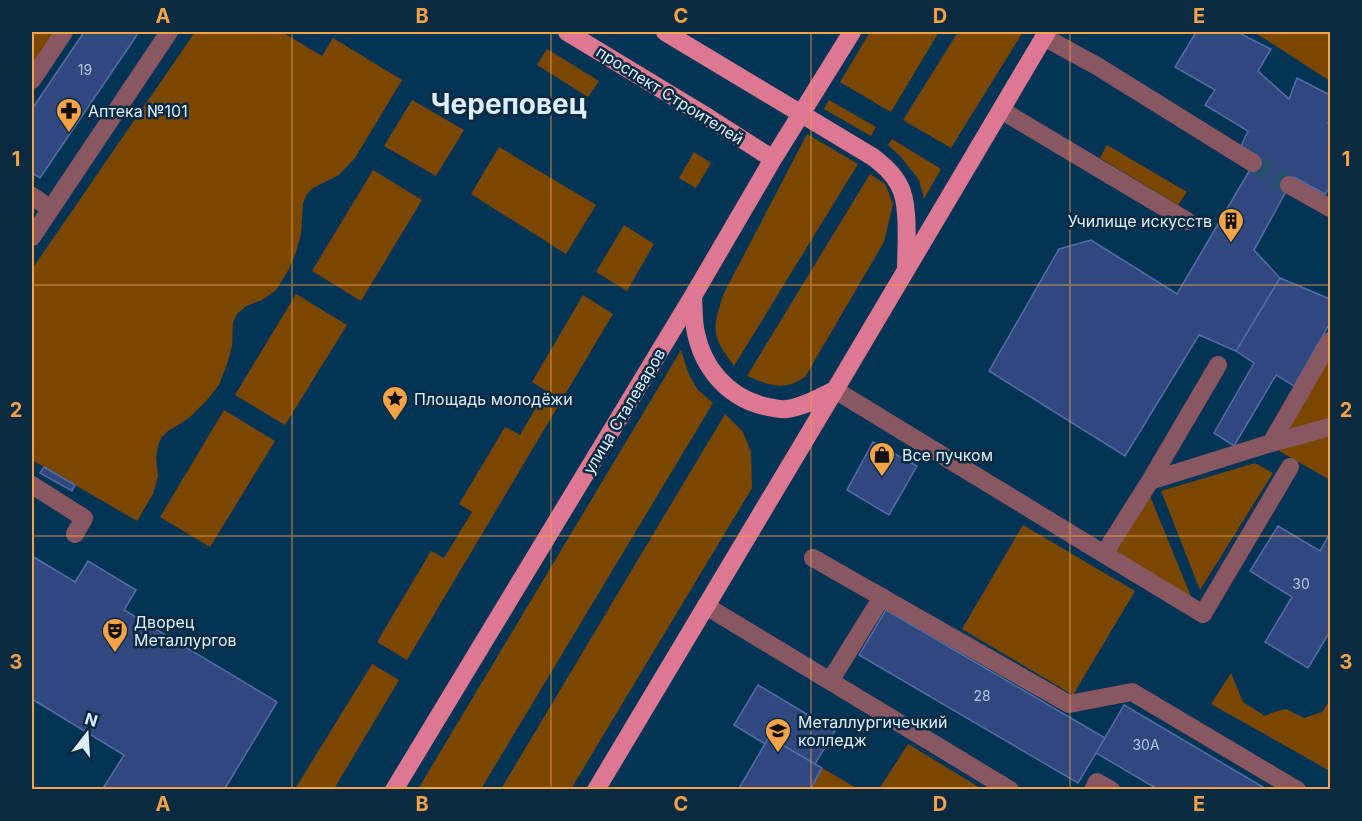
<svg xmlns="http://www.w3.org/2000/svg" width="1362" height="821" font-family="Inter,sans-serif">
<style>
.green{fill:#7a4700}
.building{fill:#31487e;stroke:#536da6;stroke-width:1.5}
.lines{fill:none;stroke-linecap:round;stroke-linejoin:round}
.minor-tunnel{stroke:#24506e;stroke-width:18;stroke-dasharray:18 9;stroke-linecap:butt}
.minor{stroke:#885762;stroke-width:18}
.major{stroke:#dc7891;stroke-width:18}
.grid{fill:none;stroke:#f6a247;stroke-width:1.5;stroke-opacity:0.55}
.labels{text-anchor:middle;stroke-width:5;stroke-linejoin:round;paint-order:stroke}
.number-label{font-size:14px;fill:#b2c5df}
.street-label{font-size:16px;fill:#ddefff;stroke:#0a2a41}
.poi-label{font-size:16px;fill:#ddefff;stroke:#0a2a41;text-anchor:start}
.town-label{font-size:28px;font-weight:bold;fill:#ddefff;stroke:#0a2a41}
.neatline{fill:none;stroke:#f6a247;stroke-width:2}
.grid-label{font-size:20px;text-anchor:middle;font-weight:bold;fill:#f6a247}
</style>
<rect width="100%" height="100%" fill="#033455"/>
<!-- green -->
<path class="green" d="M32,32h27l-27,41z
M195,32h87l40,24 11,-18 69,42 -47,78 -16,17 -26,13 -6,6 -4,9 -2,31 -6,21 -6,14 -13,21 -14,10 -16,6 -9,8 -4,8 -1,24 -5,18 -8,21 -12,15 -18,18 -21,13 -7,7 -3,8 -2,11 2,19 -5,18 -16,27 -105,-61v-191z
M870,32h69l-48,80 -51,-30z
M958,32h65l-72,116 -48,-28z
M1254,32h76v49z
M547,49l52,32 -11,16 -51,-32z
M412,100l52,30 -28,46 -52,-30z
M829,100l47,27 -5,9 -47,-27z
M807,134l51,30 -124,202c-23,-31 -22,-35 -11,-71z
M892,139l49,30 -17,30 -5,-19 -18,-23 -13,-12z
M1107,145l80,47 -9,13 -78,-47z
M499,147l97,58 -30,49 -95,-60z
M694,152l17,11 -15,25 -17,-10z
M373,170l49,30 -61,101 -49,-30z
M870,174l15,10 8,20 -9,38 -79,135c-4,2 -9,6 -14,7 -15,5 -30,-2 -44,-8z
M624,225l30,19 -27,47 -31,-19z
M296,294l51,31 -62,100 -50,-30z
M583,295l30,19 -206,346 -30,-18 54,-91 13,7 28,-46 -13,-8 46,-77 15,8 26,-44 -14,-9z
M1330,348v74l-51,15z
M681,350l8,25 9,15 15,13 -232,386h-63z
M224,410l51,31 -65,106 -50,-30z
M725,414l18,18 8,20 1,36 -181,301h-70z
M1330,431v49l-58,-33z
M1255,463l18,10 -73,117 -39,-99z
M1148,491l46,113 -85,-51z
M1023,525l112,66 -62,104 -111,-66z
M372,664l27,16 -65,109h-39z
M1231,673l12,29 22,14 6,-3 15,-4 18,9 18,-6 8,-12v71l-119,-67z
M908,744l74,45h-103z
M822,768l36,21 -48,1z"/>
<!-- building -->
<path class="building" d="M84,32h55l-99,146 -8,-5v-64z
M1204,32h33l34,17 -13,22 31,28 8,-21 33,17v24l-2,4 2,2v63l-5,6 -31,-17 -40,73 26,28 -44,73 -37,-16 -74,121 -136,-85 70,-122 32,-9 86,54 81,-138 -17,-10 7,-15 -43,-26 10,-15 -40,-23 20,-33z
M1280,278l50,21v24l-36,63 -18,-11 -42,71 -20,-13 40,-70 -18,-12z
M873,442l44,24 -28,49 -42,-25z
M44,467l31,18 -3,6 -32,-18z
M1278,526l42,25 10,-18v101l-1,-1 -21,35 -43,-26 27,-45 -42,-26z
M32,556l43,26 13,-21 48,29 -12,20 153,92 -53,88h-122l22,-35 -92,-56z
M886,610l219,128 -27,45 -219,-128z
M758,685l77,46 -20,33 -46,-27 -4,7 -31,-19z
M1124,705l144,85h-109l-63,-37z
M769,737l53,31 -12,22h-72z"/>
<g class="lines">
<!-- minor-tunnel -->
<path class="minor-tunnel" d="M1253,163l36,22"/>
<!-- minor -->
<path class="minor" d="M1044,37l53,29 156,97
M32,80l32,-48
M1001,110l186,111
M1289,185l41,23
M32,196l19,13
M32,237l137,-205
M835,390l269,164 46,-73 121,-38 59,-16
M1271,443l59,-102
M1150,481l68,-116
M32,485l52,33 -9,16
M1104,554l99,60 87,-147
M813,558l256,146 63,-12 165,98
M706,606l304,184
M830,681l52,-84
M1093,790l4,-8 14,8"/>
<!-- major -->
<path class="major" d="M567,32l142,86 64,41
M665,32l208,125c10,8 20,16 26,28 11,18 7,63 7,85
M693,296c1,12 0,25 3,37 7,34 30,62 64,72 8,2 19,5 27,4 17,-2 33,-12 48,-19
M394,790l299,-494 80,-137 79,-127
M596,790l239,-400 212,-358"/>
</g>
<!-- grid -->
<path class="grid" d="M292,32v758M551,32v758M811,32v758M1070,32v758M32,285h1298M32,536h1298"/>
<!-- icons -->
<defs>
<symbol id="pharmacy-pin" viewBox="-11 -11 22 30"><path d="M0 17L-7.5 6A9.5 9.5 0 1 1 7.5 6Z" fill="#f6a247" stroke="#0a2a41"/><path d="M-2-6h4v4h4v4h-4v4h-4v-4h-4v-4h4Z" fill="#111"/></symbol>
<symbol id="building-pin" viewBox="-11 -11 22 30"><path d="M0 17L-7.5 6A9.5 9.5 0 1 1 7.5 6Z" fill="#f6a247" stroke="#0a2a41"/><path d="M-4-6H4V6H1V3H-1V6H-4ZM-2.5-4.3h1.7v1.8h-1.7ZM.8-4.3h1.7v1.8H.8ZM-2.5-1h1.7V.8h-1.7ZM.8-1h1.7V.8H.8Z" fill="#111"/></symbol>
<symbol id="sight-pin" viewBox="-11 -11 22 30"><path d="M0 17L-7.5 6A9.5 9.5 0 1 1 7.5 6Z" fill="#f6a247" stroke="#0a2a41"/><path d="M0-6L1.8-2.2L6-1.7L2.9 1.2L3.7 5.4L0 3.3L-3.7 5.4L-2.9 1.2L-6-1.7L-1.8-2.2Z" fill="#111"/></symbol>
<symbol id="shop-pin" viewBox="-11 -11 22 30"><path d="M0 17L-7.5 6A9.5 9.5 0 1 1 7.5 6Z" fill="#f6a247" stroke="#0a2a41"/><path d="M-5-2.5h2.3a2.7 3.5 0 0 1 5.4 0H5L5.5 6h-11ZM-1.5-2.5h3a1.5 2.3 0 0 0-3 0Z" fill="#111"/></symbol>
<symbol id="theatre-pin" viewBox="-11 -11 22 30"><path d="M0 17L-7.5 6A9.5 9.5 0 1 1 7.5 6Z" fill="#f6a247" stroke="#0a2a41"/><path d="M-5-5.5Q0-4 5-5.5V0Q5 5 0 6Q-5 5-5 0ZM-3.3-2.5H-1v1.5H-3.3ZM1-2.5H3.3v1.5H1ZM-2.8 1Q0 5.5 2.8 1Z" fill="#111"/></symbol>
<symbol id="university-pin" viewBox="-11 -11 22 30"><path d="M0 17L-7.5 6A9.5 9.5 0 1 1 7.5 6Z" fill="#f6a247" stroke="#0a2a41"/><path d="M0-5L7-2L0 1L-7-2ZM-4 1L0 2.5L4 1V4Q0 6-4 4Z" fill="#111"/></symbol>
</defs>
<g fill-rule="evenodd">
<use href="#pharmacy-pin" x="54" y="96" width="30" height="40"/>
<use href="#building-pin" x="1216" y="206" width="30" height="40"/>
<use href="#sight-pin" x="380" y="384" width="30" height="40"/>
<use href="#shop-pin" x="867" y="440" width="30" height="40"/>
<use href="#theatre-pin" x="100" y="616" width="30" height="40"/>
<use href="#university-pin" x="763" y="716" width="30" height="40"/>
</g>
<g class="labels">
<!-- number labels -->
<g class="number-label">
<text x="85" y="75">19</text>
<text x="1301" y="589">30</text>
<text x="982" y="701">28</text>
<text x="1146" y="750">30А</text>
</g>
<!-- street labels -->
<g class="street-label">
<text transform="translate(670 95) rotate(32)" y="6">проспект Строителей</text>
<text transform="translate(624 411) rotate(-59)" y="6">улица Сталеваров</text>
</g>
<!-- poi labels -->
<g class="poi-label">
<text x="88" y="117">Аптека №101</text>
<text x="1212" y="227" text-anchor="end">Училище искусств</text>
<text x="414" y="405">Площадь молодёжи</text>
<text x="902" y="461">Все пучком</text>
<text x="134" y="628">Дворец<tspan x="134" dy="18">Металлургов</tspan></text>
<text x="798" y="728">Металлургичечкий<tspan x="798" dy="18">колледж</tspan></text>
</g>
<!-- town labels -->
<g class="town-label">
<text x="509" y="114">Череповец</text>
</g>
</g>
<!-- border -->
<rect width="1362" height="821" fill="none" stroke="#0a2a41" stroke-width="66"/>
<!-- north arrow -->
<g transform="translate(87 734) rotate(17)" stroke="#0a2a41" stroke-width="4.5" paint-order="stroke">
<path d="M0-4.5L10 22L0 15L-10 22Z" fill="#ddefff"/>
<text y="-9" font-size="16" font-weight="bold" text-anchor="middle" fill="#ddefff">N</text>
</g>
<rect x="33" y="33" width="1296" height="755" class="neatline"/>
<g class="grid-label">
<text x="163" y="23">A</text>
<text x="422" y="23">B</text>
<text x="681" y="23">C</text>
<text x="940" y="23">D</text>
<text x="1199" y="23">E</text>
<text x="16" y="166">1</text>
<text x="1346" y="166">1</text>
<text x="16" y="417">2</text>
<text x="1346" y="417">2</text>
<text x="16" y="669">3</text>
<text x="1346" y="669">3</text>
<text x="163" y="811">A</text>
<text x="422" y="811">B</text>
<text x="681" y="811">C</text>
<text x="940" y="811">D</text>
<text x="1199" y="811">E</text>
</g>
</svg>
